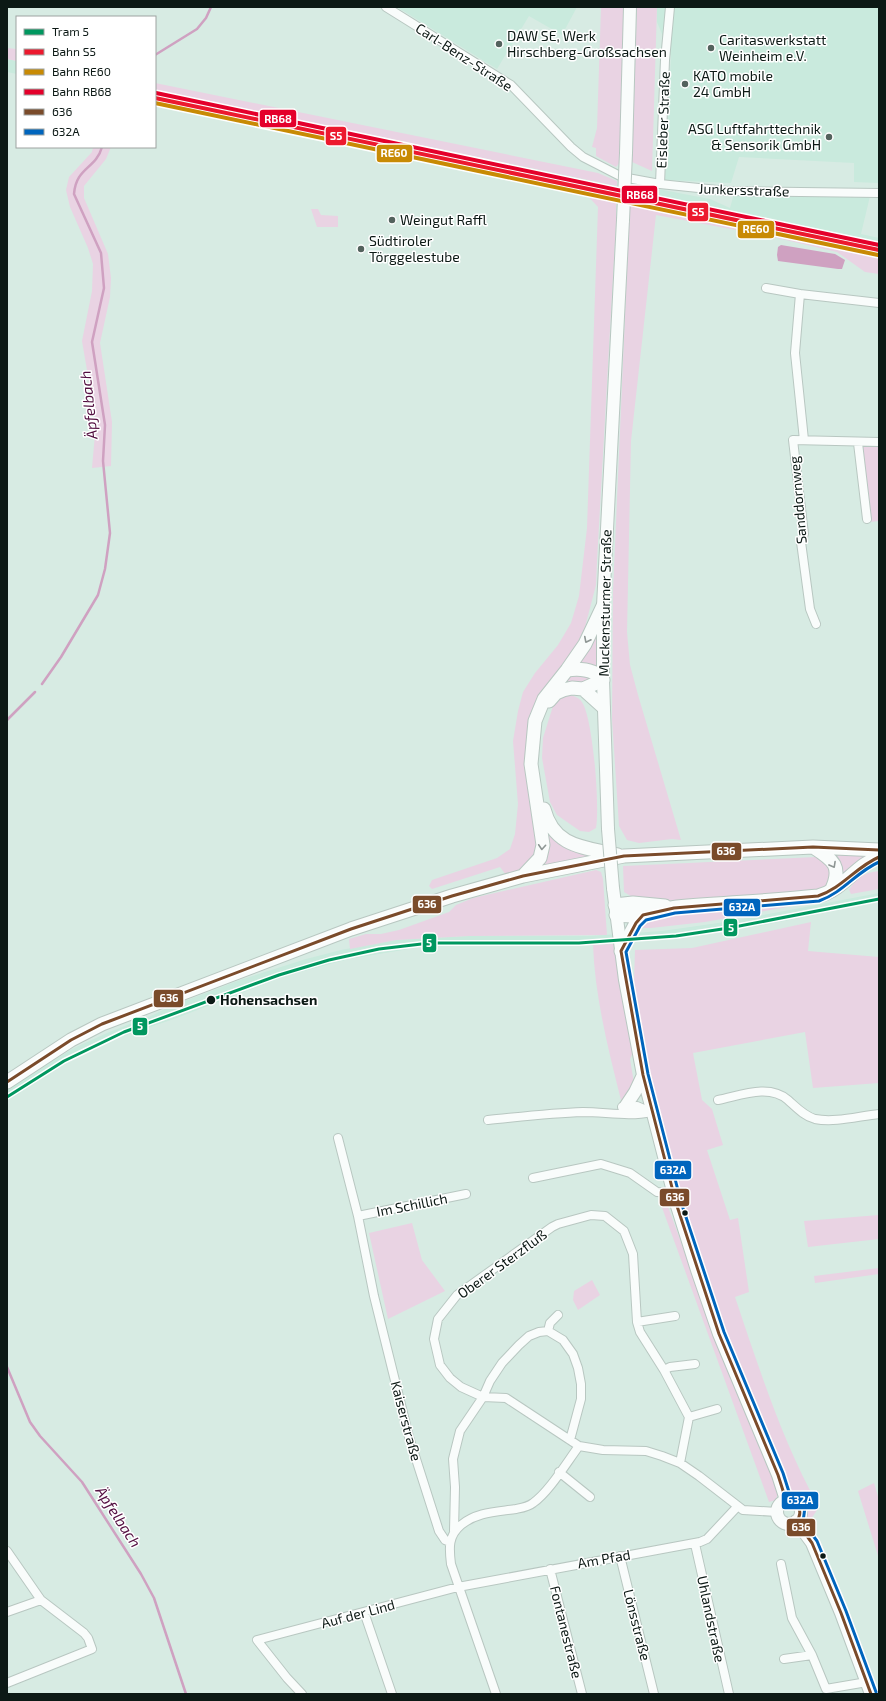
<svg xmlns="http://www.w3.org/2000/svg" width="886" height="1701" font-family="'Exo 2',sans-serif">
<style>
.built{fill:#c9eadd}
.green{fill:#e9d3e3}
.water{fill:#cfa1c1}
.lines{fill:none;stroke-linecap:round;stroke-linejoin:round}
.stream{stroke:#cfa1c1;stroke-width:2.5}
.street-casing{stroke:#b8c7c1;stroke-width:10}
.secondary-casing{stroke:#b8c7c1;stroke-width:14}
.primary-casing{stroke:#b8c7c1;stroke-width:15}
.street{stroke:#f9fcfb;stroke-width:8}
.secondary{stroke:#f9fcfb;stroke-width:12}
.primary{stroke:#f9fcfb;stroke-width:13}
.secondary-bridge-casing{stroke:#b8c7c1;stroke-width:14;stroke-linecap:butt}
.secondary-bridge{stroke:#f9fcfb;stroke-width:12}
.bus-1-casing{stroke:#fff;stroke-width:6}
.bus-2-casing{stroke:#fff;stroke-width:6}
.bus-1{stroke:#7a4b2a;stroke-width:3}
.bus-2{stroke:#0065bd;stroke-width:3}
.rail-1-casing{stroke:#fff;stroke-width:7}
.rail-2-casing{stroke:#fff;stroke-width:7}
.rail-3-casing{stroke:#fff;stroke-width:7}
.rail-1{stroke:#ec192e;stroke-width:4}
.rail-2{stroke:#c88a04;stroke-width:4}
.rail-3{stroke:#e4002b;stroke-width:4}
.tram-1-casing{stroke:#fff;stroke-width:6}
.tram-1{stroke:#00975f;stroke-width:3}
.oneway{stroke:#8e9694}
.poi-dot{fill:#53625d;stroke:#fff;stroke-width:1.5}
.stop-dot{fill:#0c1915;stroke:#fff;stroke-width:1.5}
.labels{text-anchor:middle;stroke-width:3;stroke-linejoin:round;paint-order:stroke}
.poi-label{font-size:14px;fill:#0c1915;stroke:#fff;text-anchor:start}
.street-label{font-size:14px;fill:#0c1915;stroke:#fff}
.stop-label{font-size:14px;font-weight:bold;fill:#0c1915;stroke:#fff;text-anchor:start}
.water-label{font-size:15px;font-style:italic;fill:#530f41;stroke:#fff}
.line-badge{stroke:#fff;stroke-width:1.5}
.badge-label{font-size:11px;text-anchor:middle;font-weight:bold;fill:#fff}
</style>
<rect width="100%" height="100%" fill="#d7ebe3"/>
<!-- built -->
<path class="built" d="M397,7h180l-15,28 -33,-19 -32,53z
M657,7h222v176l-25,-1v-19l-115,-6 -8,26 -66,-3 6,-124 -14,-34z
M7,59l10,2v13l-10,-2z
M155,90l462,96 -1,11 -31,-4 -50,-11 -380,-77z
M630,186l33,4 47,9 20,9 4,-14 136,2 -9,38 18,4v17l-25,-5 -5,2 -7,-2 -5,-4 -71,-15h-15l-5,-4 -20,-5 -13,-2 -7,2 -7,-2 -4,-4 -23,-3 -42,-13z
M879,893v9l-115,23 -93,14 -66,6 -178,1 -78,13 -64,17 -111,43 -54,18 -49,23 -64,41v-12l65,-40 35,-16 46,-18 16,-8 71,-27 66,-21 35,-9 55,-10 73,-4h121l72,-5 70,-10z"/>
<!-- green -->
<path class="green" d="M601,7h23l-4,155 -4,5 -20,-11v-8l-4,-1 5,-19z
M637,7h20l-5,164 -20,-9z
M7,48l10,1v12l-10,-2z
M155,83l443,90 19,8v5l-462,-96z
M93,147h18l-5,12 -22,27v12l24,56 3,24 -1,19 -10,46 12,79 -1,44 -19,2 4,-45 -14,-82 10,-50 1,-27 -5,-16 -18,-41 -4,-17 3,-13 23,-25z
M585,193l31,4v26l-19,338 -1,24 -11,42 -8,17 -45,73 7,133 -18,21 -15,4 -6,-8 -68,22 -3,-3 3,-6 65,-22 13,-9 5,-15 3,-30 -5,-63 5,-30 5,-19 12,-19 23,-28 13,-22 8,-27 8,-68 11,-321z
M630,200l42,13 23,3 4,4 7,2 7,-2 13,2 20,5 5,4h15l71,15c9,8 10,3 19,4 7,0 16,3 23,5v19l-14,-2 -28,-20 -64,-15 -117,-22 -25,226 -4,191 3,33 8,30 43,145 -9,-1 -33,4 -12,-3 -8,-14 -7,-107 1,-127z
M311,209h7l3,6 17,1v11h-21z
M865,445h14v76l-9,1 -9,-73z
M598,624l1,46 -25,-4z
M577,673l17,5 -5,3 -27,6 7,-12z
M571,695c5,2 9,3 12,9 10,18 17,102 13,124l-7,4 -9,-1 -23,-16 -7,-13 -8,-44 1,-20 10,-32 8,-8z
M549,832c13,18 30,21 51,23l-63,13 9,-35z
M832,854l40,1 -29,26c0,-11 -2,-19 -11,-27z
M816,857l8,1 6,5 1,21 -15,8 -155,9 -25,-2 -12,-7 -1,-26z
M596,870l5,2 2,7 4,56 -138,1 -73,4 -46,9 -1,-10 17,-5h15l18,-4 50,-18 7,-7 17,-7z
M879,871v18l-28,5 -2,-4c8,-13 14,-17 30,-19z
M801,902l8,1 -104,19 -54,6h-7l-2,-2 16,-9z
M811,922l-3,29 71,6v126l-66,5 -8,-56 -112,21 9,47 10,9 11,36 -16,5 23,70 8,-2 11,74 -14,5c24,71 47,144 84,210l-12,18 -2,-11 1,-11 -8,-8 -8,-4 -14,-39 -38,-87 -26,-66 -37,-121 -25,-98 -16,-98 1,-32 57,-2z
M613,944l20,108 -3,7 4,24 -12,21c-13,-52 -27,-105 -29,-159z
M666,1201l64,176 18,41 30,74 -2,8 -7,2 -109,-300z
M879,1215v24l-71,8 -4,-26z
M412,1223l10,37 23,31 -57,28 -19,-86z
M879,1268v6l-64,9 -1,-7z
M592,1280l8,15 -22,15 -5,-10 1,-9z
M874,1483l5,17v59l-21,-68z"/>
<!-- water -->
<path class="water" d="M781,245l54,9 10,6 -3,9h-4l-60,-8 -1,-6 1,-8z"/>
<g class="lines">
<!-- stream -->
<path class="stream" d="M155,55l42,-26 9,-11 5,-11
M42,684l19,-27 37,-62 7,-26 5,-36 -7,-72 2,-36 -13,-83 12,-54 -3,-35 -27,-59c2,-27 22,-25 28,-47
M7,720l28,-28
M7,1367l23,55 10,14 42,46 59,92 13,24 32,96"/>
<defs>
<path id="street" d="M386,7l125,78 60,62 12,10 39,20 38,7 67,7 152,2
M660,184l5,-124 5,-53
M766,288l34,6
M804,440l-9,-87 5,-59 79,9
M858,443l9,76
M816,624l-6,-15 -9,-67 3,-8 -11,-94 86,2
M718,1100c21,-4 51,-17 70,0 8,7 16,16 27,19 20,4 44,-3 64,-5
M622,1107l15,-1 14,6
M488,1120c31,-3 63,-7 95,-8 23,0 46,5 68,0
M338,1138l20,78 16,80 35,141 30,94 6,9 5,2
M533,1178l68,-14 29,9 27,19 16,1
M358,1216l108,-22
M637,1322l38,-6
M548,1331l2,-8 8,-8
M664,1370l6,-3 25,-3
M689,1417l28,-8
M680,1463l9,-46 -25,-47 -24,-38 -3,-10 -4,-68 -9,-23 -19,-15 -14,-1 -33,9 -6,3 -95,68 -19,24 -4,20 6,26 10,13 11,9 22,10 23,1 73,48 24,4 43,1 16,5 18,7 19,13 44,34 34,2
M559,1472l31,25
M454,1531l1,-44 -2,-28 7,-28 23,-34 7,-16 12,-18 17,-18 10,-9 10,-4 9,-1 15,9 10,14 5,14 3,16v15l-11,41
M695,1544l34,150
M7,1551l34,49 43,33 4,5 4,11 -85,34
M620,1556l34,138
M781,1564l11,54 20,37 14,34 41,-7
M550,1569l32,125
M7,1612l34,-12
M364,1612l28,82
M784,1659l28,-4
M302,1694l-15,-16 -30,-38 201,-53 242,-45 7,-3 30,-32
M496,1694l-45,-130c-2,-16 -3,-28 10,-39 16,-13 35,-13 55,-16 5,-1 12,-2 17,-6 16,-11 34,-41 46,-57"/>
<path id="secondary" d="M626,153l4,-146
M608,829l-5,-149v-74l20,-386
M613,888l12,92 18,95 33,128 21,67 22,64 59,141 8,25
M625,1107l10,-15 8,-17
M777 1512a12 12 0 1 1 24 0a12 12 0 1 1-24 0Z
M796,1521l16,22 29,70 30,81"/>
<path id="primary" d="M567,670c14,-2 23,0 35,6
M583,689l20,18
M549,701l7,-8 7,-3 9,-2 11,1 20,-9
M544,809c10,39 41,38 74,46
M813,847c20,13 30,19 18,44
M523,876l17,-18 3,-13 -12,-81 4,-43 9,-22 23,-29 18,-26 18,-38
M615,905l18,-2 32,3
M616,915c27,3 37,-5 61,-8 47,-4 94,-6 141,-11 27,-7 37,-31 61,-39
M621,951l15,-28 7,-8
M7,1082l64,-42 31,-16 249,-95 101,-33 71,-20 101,-20 189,-9 66,3"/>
</defs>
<!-- street casing -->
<use href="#street" class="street-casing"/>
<!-- secondary casing -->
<use href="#secondary" class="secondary-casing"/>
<!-- primary casing -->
<use href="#primary" class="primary-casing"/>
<!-- street -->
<use href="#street" class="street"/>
<!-- secondary -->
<use href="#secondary" class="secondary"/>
<!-- primary -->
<use href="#primary" class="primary"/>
<defs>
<path id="secondary-bridge" d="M623,220l3,-67
M608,829l5,59"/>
</defs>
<!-- secondary-bridge casing -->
<use href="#secondary-bridge" class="secondary-bridge-casing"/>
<!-- secondary-bridge -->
<use href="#secondary-bridge" class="secondary-bridge"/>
<defs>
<path id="bus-1" d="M7,1082l64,-42 31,-16 249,-95 101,-33 71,-20 101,-20 189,-9 66,3
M871,1694l-30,-81 -29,-70 -16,-22c7,-7 3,-13 -1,-20l-9,-1 -8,-25 -59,-141 -43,-131 -33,-128 -22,-124 15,-28 7,-8 31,-7 144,-12c24,-8 38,-29 61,-39"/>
<path id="bus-2" d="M876,1692l-30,-81 -29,-70 -14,-19 2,-15 -7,-10 -8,-2 -7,-22 -59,-141 -43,-130 -33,-128 -22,-122 14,-26 6,-6 29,-7 144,-12c25,-9 37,-29 60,-39"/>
</defs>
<!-- bus-1 casing -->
<use href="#bus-1" class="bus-1-casing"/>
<!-- bus-2 casing -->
<use href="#bus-2" class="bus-2-casing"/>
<!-- bus-1 -->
<use href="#bus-1" class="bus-1"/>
<!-- bus-2 -->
<use href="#bus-2" class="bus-2"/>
<defs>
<path id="rail-1" d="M155,98l724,152"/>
<path id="rail-2" d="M155,103l723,152"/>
<path id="rail-3" d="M156,93l723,152"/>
</defs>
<!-- rail-1 casing -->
<use href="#rail-1" class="rail-1-casing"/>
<!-- rail-2 casing -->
<use href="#rail-2" class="rail-2-casing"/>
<!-- rail-3 casing -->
<use href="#rail-3" class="rail-3-casing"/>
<!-- rail-1 -->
<use href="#rail-1" class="rail-1"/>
<!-- rail-2 -->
<use href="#rail-2" class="rail-2"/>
<!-- rail-3 -->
<use href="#rail-3" class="rail-3"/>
<defs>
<path id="tram-1" d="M7,1097l57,-36 60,-29 155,-57 50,-15 50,-11 51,-6h149l97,-7 53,-8 150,-29"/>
</defs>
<!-- tram-1 casing -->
<use href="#tram-1" class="tram-1-casing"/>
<!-- tram-1 -->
<use href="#tram-1" class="tram-1"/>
</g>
<!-- one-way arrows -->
<defs><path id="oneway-chevron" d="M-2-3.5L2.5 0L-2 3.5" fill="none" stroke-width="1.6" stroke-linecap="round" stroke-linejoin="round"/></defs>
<g class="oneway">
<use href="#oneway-chevron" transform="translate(587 640) rotate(117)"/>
<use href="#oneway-chevron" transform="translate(542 847) rotate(94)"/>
<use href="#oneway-chevron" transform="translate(833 865) rotate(61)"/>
</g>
<!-- markers -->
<g class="poi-dot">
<circle cx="499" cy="44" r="4"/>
<circle cx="711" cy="48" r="4"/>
<circle cx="685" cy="84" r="4"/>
<circle cx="829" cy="137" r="4"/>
<circle cx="392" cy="220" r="4"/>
<circle cx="361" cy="249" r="4"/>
</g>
<g class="stop-dot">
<circle cx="211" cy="1000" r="5"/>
<circle cx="685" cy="1213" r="3.5"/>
<circle cx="823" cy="1556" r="3.5"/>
</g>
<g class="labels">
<!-- poi labels -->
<g class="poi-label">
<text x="507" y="41">DAW SE, Werk<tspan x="507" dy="16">Hirschberg-Großsachsen</tspan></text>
<text x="719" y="45">Caritaswerkstatt<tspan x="719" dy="16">Weinheim e.V.</tspan></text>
<text x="693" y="81">KATO mobile<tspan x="693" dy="16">24 GmbH</tspan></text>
<text x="821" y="134" text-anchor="end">ASG Luftfahrttechnik<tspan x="821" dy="16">&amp; Sensorik GmbH</tspan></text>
<text x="400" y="225">Weingut Raffl</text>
<text x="369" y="246">Südtiroler<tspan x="369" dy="16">Törggelestube</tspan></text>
</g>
<!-- street labels -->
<g class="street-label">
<text transform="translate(464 57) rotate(33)" y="5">Carl-Benz-Straße</text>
<text transform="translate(663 120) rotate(-88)" y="5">Eisleber Straße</text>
<text transform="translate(744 190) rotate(2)" y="5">Junkersstraße</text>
<text transform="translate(798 500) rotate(-95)" y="5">Sanddornweg</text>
<text transform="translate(605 603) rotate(-89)" y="5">Muckensturmer Straße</text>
<text transform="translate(412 1205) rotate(-11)" y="5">Im Schillich</text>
<text transform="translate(502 1264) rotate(-36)" y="5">Oberer Sterzfluß</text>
<text transform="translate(406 1421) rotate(75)" y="5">Kaiserstraße</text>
<text transform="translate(604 1559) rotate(-10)" y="5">Am Pfad</text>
<text transform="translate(358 1614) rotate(-15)" y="5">Auf der Lind</text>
<text transform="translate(711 1619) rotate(78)" y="5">Uhlandstraße</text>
<text transform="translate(637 1625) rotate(76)" y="5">Lönsstraße</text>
<text transform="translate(566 1632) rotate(76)" y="5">Fontanestraße</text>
</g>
<!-- stop labels -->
<g class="stop-label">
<text x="220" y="1005">Hohensachsen</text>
</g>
<!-- water labels -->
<g class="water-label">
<text transform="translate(89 405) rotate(-96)" y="5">Äpfelbach</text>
<text transform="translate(118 1517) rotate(57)" y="5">Äpfelbach</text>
</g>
</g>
<g class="line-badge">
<rect x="259" y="109" width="38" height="19" rx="4" fill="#e4002b"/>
<rect x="325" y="126" width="22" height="20" rx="4" fill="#ec192e"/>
<rect x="376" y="144" width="37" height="19" rx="4" fill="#c88a04"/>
<rect x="621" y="185" width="37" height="19" rx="4" fill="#e4002b"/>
<rect x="687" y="202" width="22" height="20" rx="4" fill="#ec192e"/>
<rect x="737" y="220" width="38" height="19" rx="4" fill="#c88a04"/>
<rect x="711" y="842" width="31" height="19" rx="4" fill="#7a4b2a"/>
<rect x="412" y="895" width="30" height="19" rx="4" fill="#7a4b2a"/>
<rect x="723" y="898" width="38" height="19" rx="4" fill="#0065bd"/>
<rect x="723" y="918" width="15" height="19" rx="4" fill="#00975f"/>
<rect x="422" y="933" width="15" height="20" rx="4" fill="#00975f"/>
<rect x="153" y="989" width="31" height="19" rx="4" fill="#7a4b2a"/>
<rect x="132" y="1017" width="16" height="19" rx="4" fill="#00975f"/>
<rect x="654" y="1160" width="38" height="20" rx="4" fill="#0065bd"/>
<rect x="659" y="1188" width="31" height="19" rx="4" fill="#7a4b2a"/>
<rect x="781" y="1491" width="38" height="19" rx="4" fill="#0065bd"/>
<rect x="786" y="1518" width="30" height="19" rx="4" fill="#7a4b2a"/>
</g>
<g class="badge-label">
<text x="278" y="123">RB68</text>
<text x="336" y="140">S5</text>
<text x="394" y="157">RE60</text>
<text x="640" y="199">RB68</text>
<text x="698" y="216">S5</text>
<text x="756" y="233">RE60</text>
<text x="726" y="855">636</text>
<text x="427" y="908">636</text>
<text x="742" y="911">632A</text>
<text x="731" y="932">5</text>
<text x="429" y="947">5</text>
<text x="169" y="1002">636</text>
<text x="140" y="1030">5</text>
<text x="673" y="1174">632A</text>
<text x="675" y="1201">636</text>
<text x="800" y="1504">632A</text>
<text x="801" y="1531">636</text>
</g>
<!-- border -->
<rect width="886" height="1701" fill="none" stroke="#0c1915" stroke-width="16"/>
<!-- legend -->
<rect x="16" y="16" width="140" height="132" fill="#ffffff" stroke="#9ea3a1"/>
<rect x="24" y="29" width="20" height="6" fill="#00975f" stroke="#9ea3a1"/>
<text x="52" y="36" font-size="12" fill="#0c1915">Tram 5</text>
<rect x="24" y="49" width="20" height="6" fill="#ec192e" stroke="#9ea3a1"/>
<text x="52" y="56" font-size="12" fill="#0c1915">Bahn S5</text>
<rect x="24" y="69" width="20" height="6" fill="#c88a04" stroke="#9ea3a1"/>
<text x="52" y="76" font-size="12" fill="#0c1915">Bahn RE60</text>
<rect x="24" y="89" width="20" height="6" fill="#e4002b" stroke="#9ea3a1"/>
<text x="52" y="96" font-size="12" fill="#0c1915">Bahn RB68</text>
<rect x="24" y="109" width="20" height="6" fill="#7a4b2a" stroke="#9ea3a1"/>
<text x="52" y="116" font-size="12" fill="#0c1915">636</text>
<rect x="24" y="129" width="20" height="6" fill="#0065bd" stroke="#9ea3a1"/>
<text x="52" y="136" font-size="12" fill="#0c1915">632A</text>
</svg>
